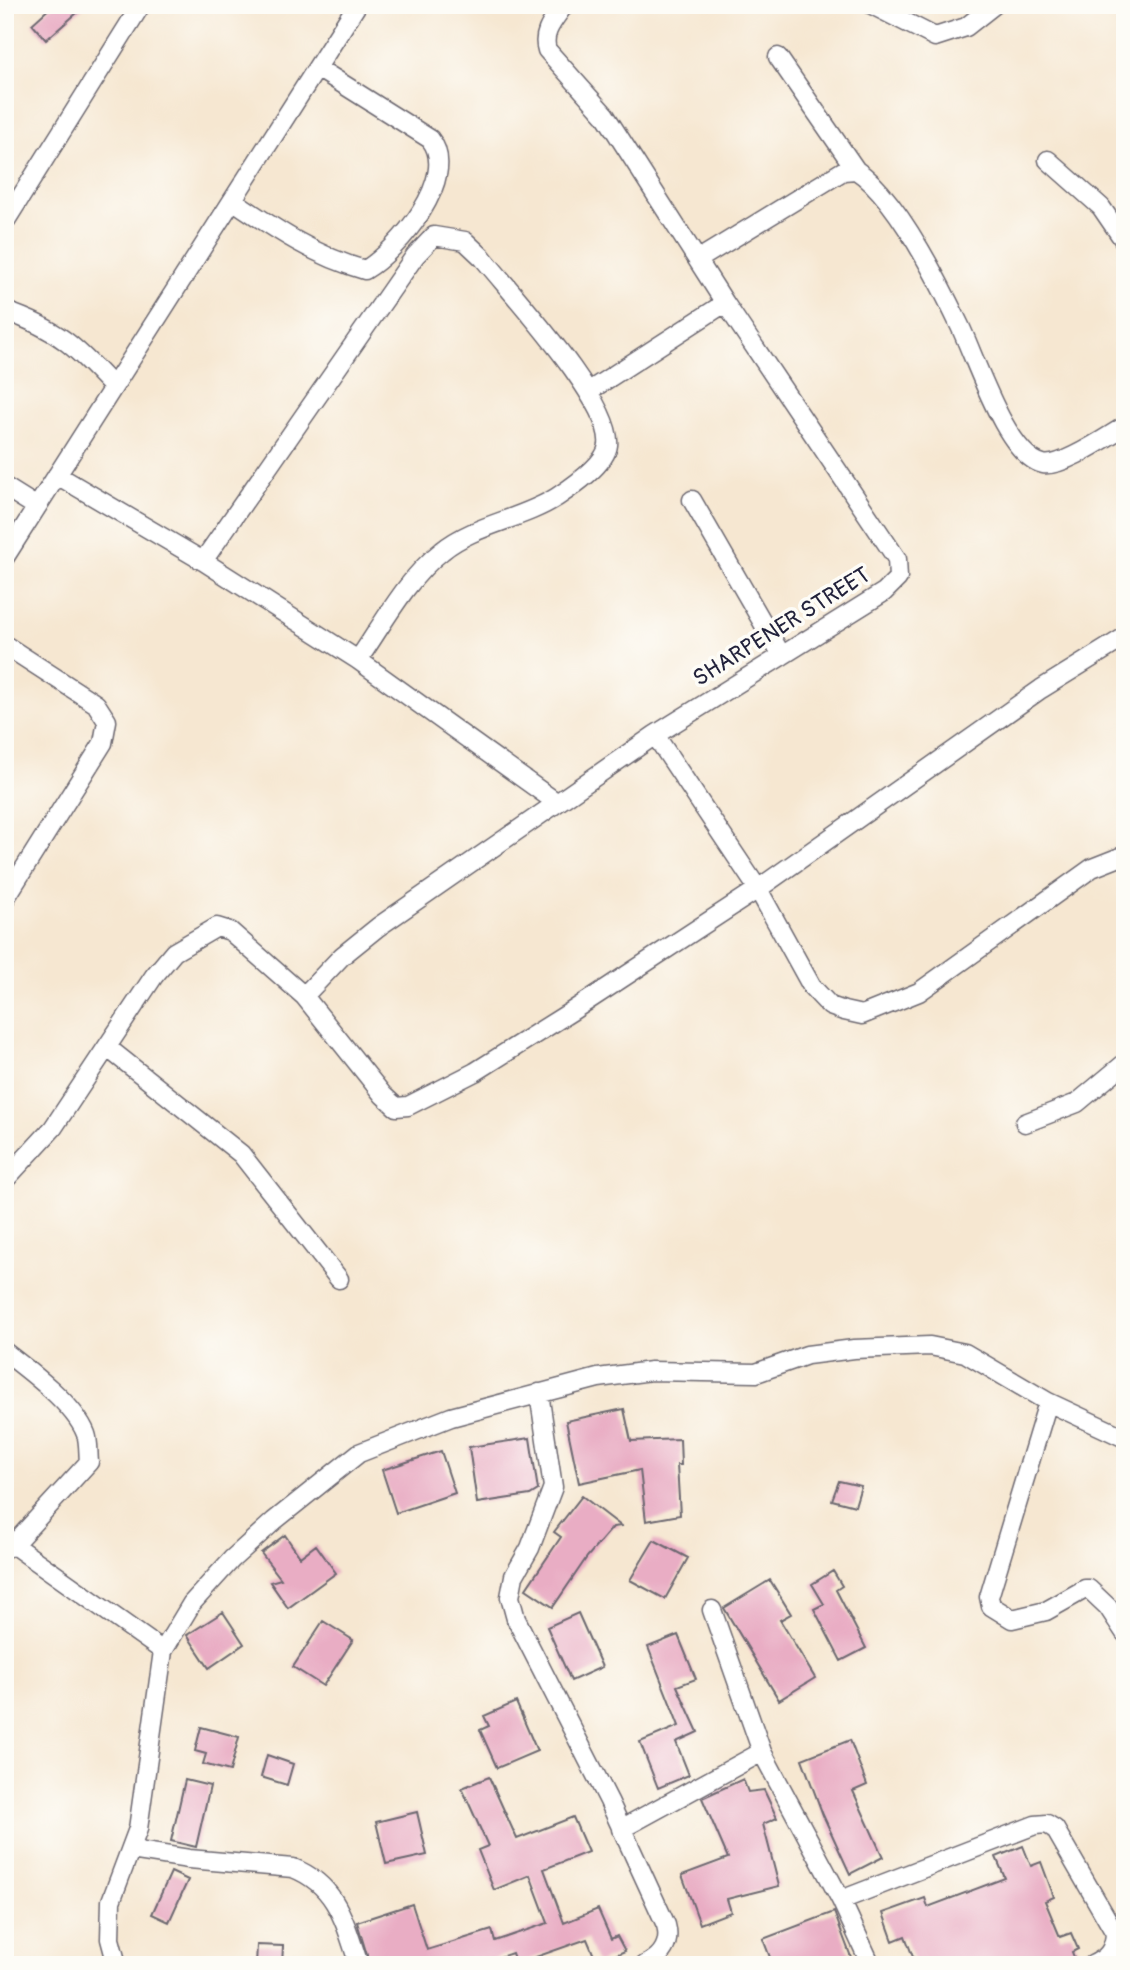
<svg xmlns="http://www.w3.org/2000/svg" width="1130" height="1970" font-family="Pangolin,sans-serif">
<style>
.building{fill:#e9adc4}
.lines{fill:none;stroke-linecap:round;stroke-linejoin:round}
.street-casing{stroke:#6c6770;stroke-width:21}
.street{stroke:#fff;stroke-width:18}
.labels{text-anchor:middle;stroke-width:7;stroke-linejoin:round;paint-order:stroke}
.street-label{font-size:23px;fill:#22223b;stroke:#fdfcf7}
</style>
<rect width="100%" height="100%" fill="#fdfcf7"/>
<filter id="ink" filterUnits="userSpaceOnUse"><feTurbulence type="fractalNoise" baseFrequency=".0143" numOctaves="2"/><feDisplacementMap in="SourceGraphic" scale="14" xChannelSelector="R" yChannelSelector="G"/><feConvolveMatrix kernelMatrix="1 2 1 2 8 2 1 2 1" color-interpolation-filters="sRGB"/></filter>
<filter id="wash" filterUnits="userSpaceOnUse"><feTurbulence type="fractalNoise" baseFrequency=".00686" numOctaves="4" result="noise"/><feDisplacementMap in="SourceGraphic" scale="28" xChannelSelector="R" yChannelSelector="G"/><feGaussianBlur stdDeviation="1.57" result="paint"/><feColorMatrix in="noise" values="0 0 0 0 0 0 0 0 0 0 0 0 0 0 0 0 0 1.4 0 .05"/><feComposite in="paint" operator="in"/></filter>
<g filter="url(#wash)">
<rect width="100%" height="100%" fill="#f6e7d1"/>
<g id="blocks">
<!-- building -->
<path class="building" d="M53,5h33l-40,35 -14,-16z
M624,1409l7,32 49,-2 1,26h-4l3,50 -34,6 -6,-51 -61,13 -13,-62z
M530,1438l8,52 -8,5 -53,8 -8,-56z
M441,1451l14,42 -59,20 -14,-43z
M839,1481l22,5 -6,20 -23,-6z
M582,1496l39,30 -8,1 -26,30 -34,50 -27,-18 35,-52 -7,-5z
M285,1535l15,22 16,-12 20,28 -48,35 -18,-26 11,-3 -20,-26z
M654,1540l34,18 -23,41 -35,-19z
M833,1571l9,15 -6,4 30,58 -25,13 -27,-52 10,-5 -12,-20z
M770,1580l21,34 -11,6 35,58 -36,22 -55,-92z
M223,1612l21,32 -35,24 -22,-33z
M578,1613l24,54 -31,14 -24,-54z
M323,1621l30,19 -30,46 -30,-19z
M678,1635l18,44 -19,7 21,46 -22,10 13,33 -31,13 -18,-46 39,-16 -31,-79z
M516,1702l21,49 -40,17 -17,-38 9,-4 -5,-10z
M201,1727l38,10 -9,34 -27,-7 3,-10 -11,-3z
M850,1740l17,45 -14,6 30,66 -33,17 -27,-59 -21,-56z
M267,1755l26,9 -6,21 -26,-8z
M489,1777l28,62 56,-22 15,35 -44,17 20,54 34,-14 13,30 6,-3 8,15 -28,12 -10,-24 -71,25 -4,-11 -36,12h-106l-13,-43 55,-18 15,46 65,-20 3,11 53,-18 -18,-48 -36,15 -16,-40 10,-4 -26,-58z
M743,1779l5,13 16,-2 13,28 -14,6 16,62 -52,13 4,13 -31,12 -18,-49 46,-17 -26,-60z
M185,1780l25,6 -14,61 -25,-6z
M417,1812l10,43 -41,9 -10,-42z
M1023,1846l8,20 10,-4 13,35 -9,4 15,36 11,-4 7,16 -6,3 5,13h-161l-11,-29 -12,5 -10,-28 42,-15 3,9 77,-29 -9,-21z
M171,1872l17,8 -19,42 -17,-8z
M834,1912l20,53h-81l-10,-26z
M257,1945l26,1 -1,19h-26z"/>
</g>
</g>
<g filter="url(#ink)">
<use href="#blocks" fill-opacity="0" stroke="#6c6770" stroke-width="2"/>
<g class="lines">
<defs>
<path id="street" d="M872,5l63,32 31,-10 28,-22
M778,57l78,113
M1048,160l53,47 24,35
M234,201c41,28 83,56 131,69 32,-19 96,-93 65,-131l-111,-70
M5,222l136,-217
M699,259l144,-88 13,-1c40,26 82,110 103,154 16,32 47,132 84,140 19,4 65,-28 82,-38
M5,311c53,18 71,36 108,76
M589,391l136,-88
M57,475l146,86 155,99 198,142
M5,487l32,20
M692,500l90,156
M5,557l352,-552
M203,561l212,-305 19,-20 31,5 18,17c29,36 130,145 125,187 -2,19 -36,42 -51,52 -36,23 -82,27 -115,54 -35,27 -59,73 -84,109
M5,645l91,59 11,17 -4,22 -98,156
M655,735l103,154 54,98 18,19 14,5 18,4 57,-23 173,-124 33,-13
M304,996l38,-40 36,-29 277,-192 229,-143 14,-14 -1,-19 -172,-256 -120,-188 -58,-65c-6,-18 8,-31 17,-45
M108,1048l133,106 98,125
M1025,1123l52,-20 48,-40
M5,1180l48,-52 101,-152 20,-24 43,-25 13,4 74,65 79,99 13,12 12,-1 67,-34 97,-61 186,-122 283,-200 84,-52
M5,1352c25,19 70,53 81,82 3,8 2,19 3,28l-77,84 -7,2
M539,1393l14,94 -23,61 -16,28 -4,21 6,22 93,182 57,124c5,18 -4,32 -21,40
M1048,1402l-59,195 2,9 21,13 34,-8 39,-22h4l19,18 17,26
M5,1539l158,112
M712,1610l50,142 79,148 30,65
M621,1829l141,-77
M131,1850l58,9 104,9c44,17 52,55 66,97
M841,1900l194,-75 12,-1 8,5 60,104c-1,17 -7,25 -23,32
M117,1965l-7,-26 1,-38 27,-72 25,-178 29,-48 40,-44 42,-38 85,-68 92,-36 147,-39 53,-7 105,2 51,-18 47,-6 76,-3 35,7 83,49 77,36"/>
</defs>
<!-- street casing -->
<use href="#street" class="street-casing"/>
<!-- street -->
<use href="#street" class="street"/>
</g>
</g>
<g class="labels">
<!-- street labels -->
<g class="street-label">
<text transform="translate(781 626) rotate(-32)" y="8">SHARPENER STREET</text>
</g>
</g>
<!-- margin -->
<rect width="1130" height="1970" fill="none" stroke="#fdfcf7" stroke-width="28"/>
</svg>
